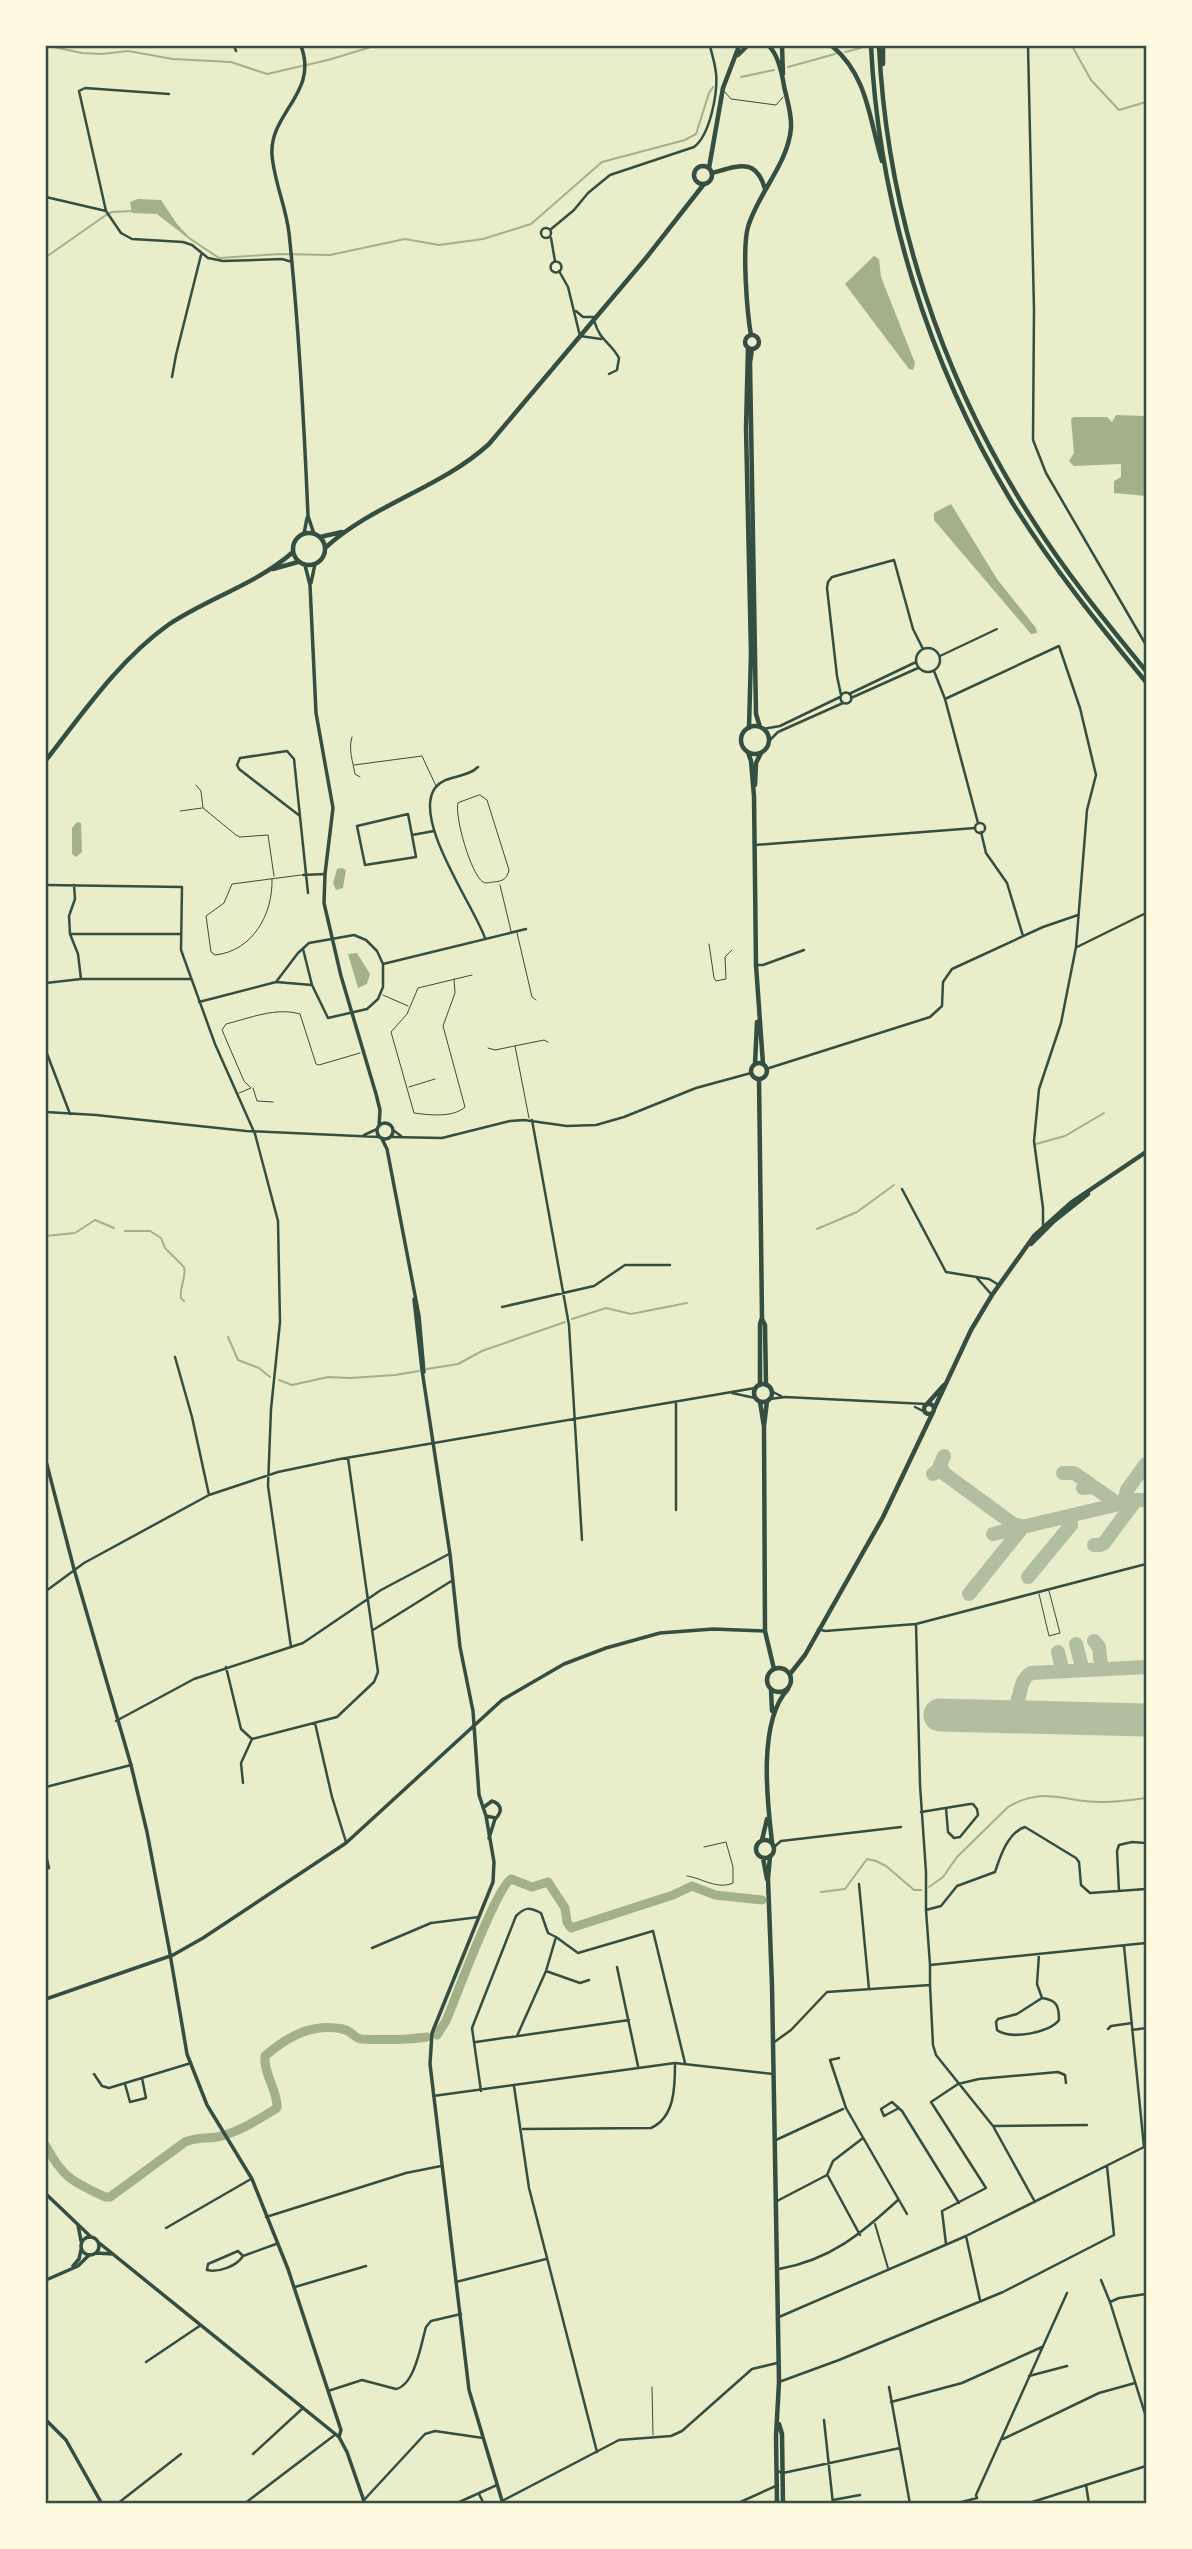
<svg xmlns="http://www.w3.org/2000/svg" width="1192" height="2549" font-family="'Nunito Sans',sans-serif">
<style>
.water{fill:#a3b18a}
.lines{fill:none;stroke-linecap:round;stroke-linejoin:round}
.stream{stroke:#a3b18a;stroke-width:2}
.river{stroke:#a3b18a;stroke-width:9}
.taxiway{stroke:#b2bea0;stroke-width:14}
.runway{stroke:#b2bea0;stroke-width:33}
.service{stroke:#344e41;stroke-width:1}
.pedestrian{stroke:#344e41;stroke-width:2}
.minor{stroke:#344e41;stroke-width:2.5}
.tertiary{stroke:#344e41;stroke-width:3.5}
.secondary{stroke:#344e41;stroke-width:3.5}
.primary{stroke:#344e41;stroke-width:4.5}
.motorway{stroke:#344e41;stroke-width:4.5}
.neatline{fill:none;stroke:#344e41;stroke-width:2.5}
</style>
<rect width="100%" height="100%" fill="#e9edc9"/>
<!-- water -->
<path class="water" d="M138,199l23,1 16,24 13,14 -1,1 -32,-25 -25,-1 -2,-11z
M874,256l5,3 2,18 34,86 -2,7 -4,-1 -64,-85z
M1116,415l30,1v80l-32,-3v-12l7,-4v-13l-47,2 -5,-5 5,-8 -3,-34 3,-2h33l5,5z
M951,504l46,75 39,49 1,5 -6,1 -97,-114v-7z
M77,822l4,1 1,29 -6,5 -4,-3v-26z
M342,868l4,2 -3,18 -7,2 -3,-7 4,-14z
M357,953l13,21 -3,10 -9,4 -10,-34z"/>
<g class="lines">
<!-- stream -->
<path class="stream" d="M49,46l33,7 20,1 26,-3 45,8 58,3 36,12 61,-14 46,-14
M1072,46l19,34 28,30 27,-8
M845,52l16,-4
M788,67l47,-13
M741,77l33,-7
M189,238l30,20 60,-4 51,1 75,-16 34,6 44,-6 48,-15 71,-62 83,-22 11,-6 13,-41 4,-6
M46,257l60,-42 6,-3 21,-1
M1036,1144l29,-8 39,-23
M817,1229l40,-17 37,-27
M125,1231h25l11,7 4,10 19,19c3,10 -5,20 -3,31l3,3
M46,1236l29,-3 20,-13 19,8
M572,1319l34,-11 25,6 56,-11
M228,1337l10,23 21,8 11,9
M427,1369l31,-5 24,-13 83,-29
M279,1380l13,5 36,-8 22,1 45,-3 24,-4
M929,1887l14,-10 14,-20 51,-50c37,-22 57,-4 95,-5 14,0 29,-2 43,-4
M821,1892l24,-3 22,-30 9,2 10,5 28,24h7"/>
<!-- river -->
<path class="river" d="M437,2035l9,-14c10,-24 50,-133 65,-142l21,8 16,-5 17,26 2,14 4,6 102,-33 19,-9 23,9 47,5
M46,2146c17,32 27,36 59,51h5l75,-55c12,-5 20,-3 32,-5 21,-4 42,-18 60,-29 1,-18 -14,-34 -12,-52 23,-20 47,-33 78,-27 9,2 11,9 18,10 21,1 45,1 66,-2"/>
<!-- taxiway -->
<path class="taxiway" d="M944,1456l-4,9 4,8
M1063,1473h11l16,11
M933,1474l4,-3 5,1 71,52 10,3 -54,67
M1083,1488l11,-1 24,17
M1124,1503l3,-13 19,-26
M993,1534l143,-34h10
M1094,1545h6l4,-2 32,-43
M1028,1577l43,-52 -2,-9
M1094,1641l5,6 2,19 4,3
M1076,1644l6,23 4,3
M1058,1652l4,16 3,3
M1018,1698l1,9 5,7 24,3
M977,1716c9,-1 20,1 29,-2 19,-5 8,-31 25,-41l115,-6"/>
<!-- runway -->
<path class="runway" d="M940,1715l206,5"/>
<!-- service -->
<path class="service" d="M725,92l6,7 45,6 7,-8
M352,737c-4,12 1,25 3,37l5,3
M354,765l68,-9 14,30
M196,785l5,6 2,17 33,27 4,2 28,-2 6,41
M480,795l7,5 22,70c-2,9 -6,11 -15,12 -4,0 -7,2 -11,0 -12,-7 -29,-67 -25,-79z
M180,811l22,-3
M272,879c1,35 -19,72 -57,76l-4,-3 -5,-36 18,-13 8,-19 69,-9
M500,885l11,46
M517,933l15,64 4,3
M709,944l5,34 2,3 10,-2 -1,-22 7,-7
M454,979l1,14 -12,33 22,81c-12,11 -36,8 -51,6l-23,-81 16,-18 11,-26 54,-13
M383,995l25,11
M515,1046l14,72
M488,1048l7,2 49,-10 4,2
M409,1087l26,-8
M253,1088l4,13 16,1
M239,1093l12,-5 -7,-7 -22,-51 4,-6c24,-6 50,-17 74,-10l16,50 3,1 41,-12
M1039,1594l10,42 11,-3 -11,-42
M687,1876c15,2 30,14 46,7v-16l-7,-25 -22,5
M652,2387l1,48"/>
<!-- pedestrian -->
<path class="pedestrian" d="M940,656l57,-27
M875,2224l13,44"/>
<!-- minor -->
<path class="minor" d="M234,46l2,5
M1028,46l6,264 -1,130 13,33 100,172
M169,94l-84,-6 -6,3 27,120 15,22 11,6 51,3 9,3 16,13 15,3 59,-2 10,3
M46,197l60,14
M541 233a5 5 0 1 1 10 0a5 5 0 1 1-10 0Z
M550,230l24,-20 14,-17 22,-18 84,-28c16,-12 24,-54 22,-74 -1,-9 -4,-19 -6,-27
M551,238l4,23
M550.5 267a5.5 5.5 0 1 1 11 0a5.5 5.5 0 1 1-11 0Z
M559,271l9,16 12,49 21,3
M576,311l7,6h13
M594,320c6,22 16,21 25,38l-2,12 -8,4
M172,377l4,-22 25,-100
M916 660a12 12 0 1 1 24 0a12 12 0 1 1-24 0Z
M934,671l11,28 33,124
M840.5 698a5.5 5.5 0 1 1 11 0a5.5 5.5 0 1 1-11 0Z
M849,694l67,-32
M841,695l-4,-19 -10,-88 1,-6 4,-5 62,-17 19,69 10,20
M851,698l67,-30
M945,699l114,-53 21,62 16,67 -9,35 -11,137 -15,76 -22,66 -5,52 9,67v17
M763,729l17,-3 60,-29
M769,741l9,-9 65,-29
M478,767c-12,12 -32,7 -43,21 -23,32 39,118 50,150
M300,816l-61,-47 -2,-4 3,-7 47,-7 7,8 14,134
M975 828a5 5 0 1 1 10 0a5 5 0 1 1-10 0Z
M981,832l5,21 21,30 16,53
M412,835l4,22 -51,8 -8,-39 51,-12 4,21 22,-4
M755,845l220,-17
M303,875l22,-1
M46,885l136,2 -1,63 34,94 40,90 23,87 2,101 -9,87 -3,77 23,161
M71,934h109
M1077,947l69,-34
M383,964l143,-35
M756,965h7l41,-15
M82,979h108
M276,982l36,3 -9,-36
M46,983l35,-4 -3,-25 -8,-20 -1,-18 6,-17 -1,-14
M199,1002l77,-20 22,-29 11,-10 45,-8 12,5 11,11 6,13v23l-5,12 -11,10 -39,9 -16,-33
M46,1051l24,63
M766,1069l164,-52 12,-11 1,-24 9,-13 91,-42 35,-12
M46,1112l50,3 150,16 133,6
M532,1120l37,205 13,215
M393,1130l8,6
M364,1135l13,-6
M392,1137l50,1 68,-17 14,-1 43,6 29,-1 28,-8 72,-29 55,-15
M902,1189l44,83 43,7 10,6
M977,1278l14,16
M502,1307l92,-21 31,-21h45
M175,1357l17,60 17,78
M771,1391l10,5
M732,1393l23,5
M770,1399l15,-2 141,7
M676,1403v107
M915,1407l10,5
M46,1591l38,-28 125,-68 69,-23 62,-13 415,-71
M916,1624l4,161 6,87v38l4,55
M818,1629l7,2 91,-7 230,-60
M373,1630l80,-50
M226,1667l15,62 11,10
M116,1721l78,-42 109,-36 78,-53 68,-36
M315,1723l17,74 14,45
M243,1783l-2,-20 11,-24 85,-22 37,-35 4,-10 -30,-214
M46,1787l85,-22
M921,1812l49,-8h3l4,5 1,6 -18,22 -6,1 -6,-6 -2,-24
M774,1847l7,-6 120,-14
M46,1855l3,13 -3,1
M859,1884l10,105
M1119,1891l-2,-40 2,-6 13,-3 14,1
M926,1910l15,-4 16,-20 38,-14c5,-15 13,-40 30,-45l51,31 3,4 2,23 9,8 56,-4
M556,1937l22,16 75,-22 32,132
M1124,1946l20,201
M372,1948l59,-25 48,-6
M1039,1954l-2,30 5,14
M617,1967l21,99
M546,1971l34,12 9,-3
M930,1985l3,60 3,10 57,71 42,76
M1042,1998c15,2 17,8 17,22 -9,13 -49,20 -62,10l-1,-8 2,-3 19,-5z
M1108,2029l3,-3 21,-3
M1132,2030l14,-2
M476,2042l153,-22
M773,2043l18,-13 36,-38 103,-7v-20l216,-22
M839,2058l-9,2 16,48 61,106
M94,2074l8,12 7,2 82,-25
M125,2084l5,18 16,-4 -4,-20
M514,2086l15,102 68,264
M481,2091l-9,-63 44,-112c9,-9 13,-9 25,-3l7,20 8,4 -10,34 -29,65
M433,2096l242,-33 98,11
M899,2108l-15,8 -3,-7 11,-7 10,9 57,92
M993,2126l94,-1
M523,2129l128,-1c24,-11 24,-41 24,-65
M776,2140l67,-31
M828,2176l32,59
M777,2201l50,-26 6,-14 30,-23
M266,2217l140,-44 35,-7
M166,2228l85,-49
M966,2236l14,64
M946,2244l-4,-33 44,-23 -55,-86 27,-18 21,-5 79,-7 7,3 1,8
M238,2251l5,5c-6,10 -25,17 -36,14l1,-6z
M243,2256l33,-12
M779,2269c51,-9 82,-35 119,-69
M1101,2280l9,22 36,115
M456,2282l90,-23
M295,2287l71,-21
M1110,2302l9,-4 27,-4
M779,2317l187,-81 178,-89
M146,2362l55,-37
M1029,2376l38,-10
M779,2382l60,-22 164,-68 111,-57 -7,-69
M889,2387l21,117
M328,2391l34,-11 34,9c19,-4 25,-45 30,-62l5,-6 30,-7
M891,2402l71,-19 80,-36
M824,2420l9,84
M1003,2439l96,-46 36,-10
M253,2454l50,-46
M777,2471l6,2 117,-25
M1086,2485l3,19
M479,2494l5,10
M977,2498l-1,-3 91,-202
M364,2500l61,-66 10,-3 48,7
M833,2500l27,-5
M502,2501l117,-61 52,-4 11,-5 70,-62 25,-6
M191,2503l1,1
M457,2503l40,-18
M117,2504l64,-50
M244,2504l92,-70
M736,2504l42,-19
M954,2504l23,-6
M1026,2504l120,-38"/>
<!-- tertiary -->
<path class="tertiary" d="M301,46c18,47 -32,67 -29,109 2,26 14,52 17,78 10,94 15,188 19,283l6,18
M304,534l3,-16
M305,565l5,20 6,128 17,95 -8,66 -1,29 17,73 35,118 4,16 -1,16
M311,583l4,-19
M377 1131a8 8 0 1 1 16 0a8 8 0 1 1-16 0Z
M382,1139l5,10 32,167 5,56
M414,1299l8,71 28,184 10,93 13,64 6,84 7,21 10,2c7,-7 5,-14 -4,-17l-8,6
M46,1461l28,108 57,196 16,67 22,116 18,106 20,51 45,74 36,90 50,152 3,9 -2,7
M486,1816l8,46 -1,20 -61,151 -2,31 39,326 34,114
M489,1838l6,-19
M46,1999l127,-44 30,-17 143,-95 156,-143 62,-36 42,-16 54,-15 53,-4 52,2
M73,2266l6,-7 2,-9
M46,2280l32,-14 11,-11
M46,2420l20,20 36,64"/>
<!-- secondary -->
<path class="secondary" d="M46,2194l45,43
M78,2225l3,16
M81 2246a9 9 0 1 1 18 0a9 9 0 1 1-18 0Z
M98,2242l241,195 8,15 18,52
M96,2253l17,1"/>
<!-- primary -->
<path class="primary" d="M782,46l1,28
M738,55l9,-9
M694 175a9 9 0 1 1 18 0a9 9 0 1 1-18 0Z
M709,168l14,-80 16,-42
M712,173c26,-7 44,-16 53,16
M751,335c-4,-22 -9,-87 -3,-108 10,-34 40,-63 43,-99 1,-14 -4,-28 -7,-42 -2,-13 -6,-31 -15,-40
M745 342a7 7 0 1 1 14 0a7 7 0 1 1-14 0Z
M748,348l-2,80 5,225 -2,75
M752,349l-2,14 6,351 4,13
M293 549a16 16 0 1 1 32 0a16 16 0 1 1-32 0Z
M320,537l22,-5
M325,548c48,-44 116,-60 164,-104l157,-186 58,-74
M273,569l25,-7
M741 740a14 14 0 1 1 28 0a14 14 0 1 1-28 0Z
M748,752l3,9 3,35 2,169 7,99
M46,760c37,-47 72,-99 122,-135 40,-27 89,-41 125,-73
M755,785l1,-22 5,-10
M751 1071a8 8 0 1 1 16 0a8 8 0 1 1-16 0Z
M755,1064l2,-42
M759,1079l3,239 -2,6v61
M1031,1244l23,-23 34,-27
M762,1319l3,6 1,60
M754 1393a9 9 0 1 1 18 0a9 9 0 1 1-18 0Z
M760,1402l4,25 1,204 9,38
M924 1409a5 5 0 1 1 10 0a5 5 0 1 1-10 0Z
M927,1404l17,-19
M934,1409l37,-79 21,-35 42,-59 38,-34 74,-50
M764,1426l3,-25
M767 1680a12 12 0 1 1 24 0a12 12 0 1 1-24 0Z
M790,1674l15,-19 78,-138 50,-105
M771,1690l1,21
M756 1849a9 9 0 1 1 18 0a9 9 0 1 1-18 0Z
M762,1840l5,-21
M772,1842c-5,-42 -14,-121 16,-153
M770,1856l-2,23 4,107 7,396 -3,54 1,68
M763,1858l4,21
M779,2424l3,10 1,70"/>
<!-- motorway -->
<path class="motorway" d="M832,46c36,30 37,73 50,115
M871,46c8,159 57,316 139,453 40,65 88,125 136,183
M879,46c8,167 62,332 153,473 34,54 74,103 114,152
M883,64v-18"/>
</g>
<!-- border -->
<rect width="1192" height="2549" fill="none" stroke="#fefae0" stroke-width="94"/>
<rect x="47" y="47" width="1098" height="2455" class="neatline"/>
</svg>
